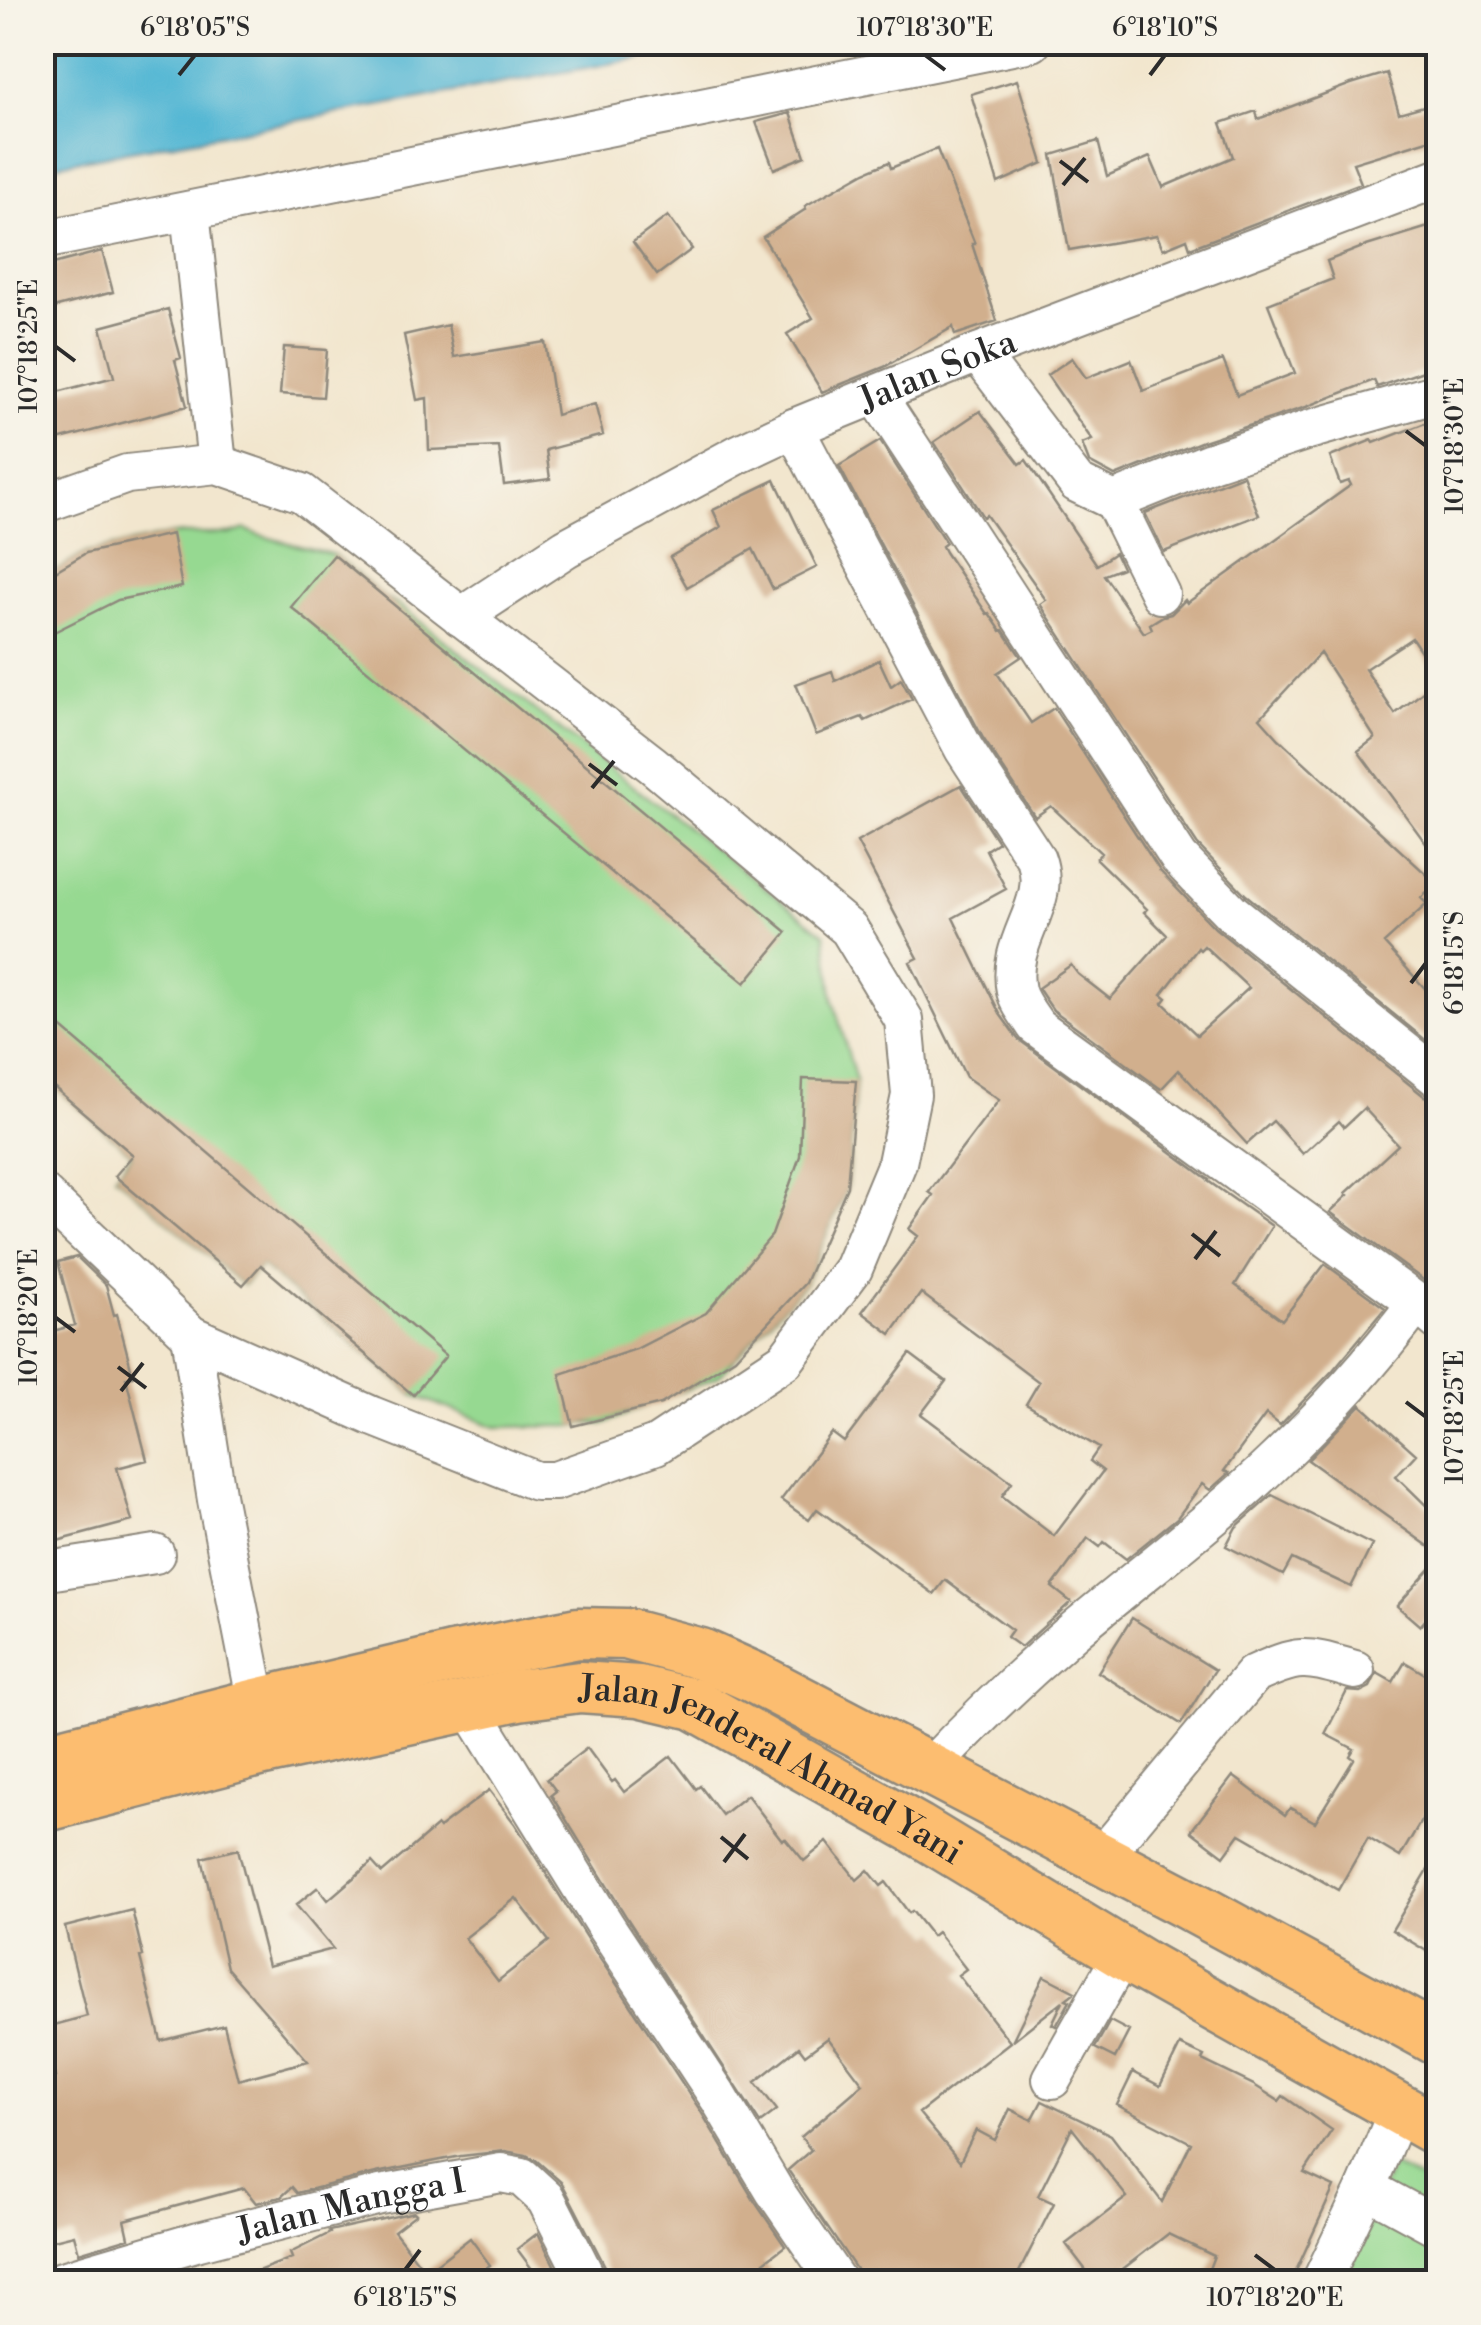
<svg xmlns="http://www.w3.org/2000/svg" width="1481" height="2325" font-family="'Libre Bodoni',serif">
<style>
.green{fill:#96d991;stroke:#60825e;stroke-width:2.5}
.water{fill:#56b8d4;stroke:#407280;stroke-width:2.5}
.building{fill:#d1af8d;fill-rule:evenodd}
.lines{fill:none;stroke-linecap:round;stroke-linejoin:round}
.minor-casing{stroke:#8e887c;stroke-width:42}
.major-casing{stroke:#8e887c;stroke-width:55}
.minor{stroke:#fff;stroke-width:38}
.major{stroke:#fcbd6f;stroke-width:50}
.ticks{fill:none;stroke:#2b2b2b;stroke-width:4}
.labels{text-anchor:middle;stroke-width:10;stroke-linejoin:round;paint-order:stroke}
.street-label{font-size:35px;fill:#2b2b2b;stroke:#f7f3e8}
.neatline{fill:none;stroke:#2b2b2b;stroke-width:4}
.ticks-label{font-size:25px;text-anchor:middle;fill:#2b2b2b}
</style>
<rect width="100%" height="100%" fill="#f7f3e8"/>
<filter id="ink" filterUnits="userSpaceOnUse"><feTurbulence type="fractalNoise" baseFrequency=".01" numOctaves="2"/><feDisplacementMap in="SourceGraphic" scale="20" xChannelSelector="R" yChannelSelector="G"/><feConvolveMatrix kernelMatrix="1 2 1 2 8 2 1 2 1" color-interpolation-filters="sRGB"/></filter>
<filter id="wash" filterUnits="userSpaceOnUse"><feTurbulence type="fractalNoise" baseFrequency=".0048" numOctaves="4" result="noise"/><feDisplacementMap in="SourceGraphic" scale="40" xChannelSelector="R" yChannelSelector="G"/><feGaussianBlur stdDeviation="2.25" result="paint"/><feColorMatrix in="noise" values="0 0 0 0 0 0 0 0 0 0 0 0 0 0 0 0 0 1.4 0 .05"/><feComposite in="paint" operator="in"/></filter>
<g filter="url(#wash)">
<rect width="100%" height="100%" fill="#f2e6ce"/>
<!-- green -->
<path class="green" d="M245,529l13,6 76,20 52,44 14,7 425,328 9,69 22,78 -9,106 -42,96 -86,93 -116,48 -20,-1 -10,3 -77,1 -83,-32 -152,-130 -18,20 -128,-109 17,-22 -89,-77v-498l43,-26 86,-19h59z
M1392,2165l46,24v93h-95z"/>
<!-- water -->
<path class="water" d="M43,42h680v1l-680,124z"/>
<g id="blocks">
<!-- building -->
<path class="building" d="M1387,73l12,40 39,-11v35l-85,26 8,20 -171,65 -3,-9 -24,10 -6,-14 -88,15 -17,-95 46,-14 9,35 43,-19 13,30 70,-30 -12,-34 35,-12 2,8 93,-35z
M1017,80l26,83 -45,20 -27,-89z
M790,113l15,43 -31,13 -18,-47z
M937,149l38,95h-3l25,77 -42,14 -2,-8 -69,40 -62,25 -35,-58 26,-16 -50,-81 43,-28 -1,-3 60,-34 24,-10 2,6z
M668,216l24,33 -35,26 -24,-33z
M1438,224v142l-61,21 -3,-7 -68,27 -103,34 -88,35 -26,-14 -7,-18 10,-4 -45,-65 25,-17 14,20 45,-18 12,31 80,-31 14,35 58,-22 -27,-69 65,-25 -6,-18 33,-13z
M102,251l11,41 -71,19v-44z
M168,309l13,49 -6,2 12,46 -145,38v-48l72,-19 -13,-50z
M448,325l6,32 91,-15 11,73 39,-11 8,31 -57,15 4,29 -46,6 -5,-38 -70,3 -2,-52 -10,2 -13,-65z
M284,347l43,3 -4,47 -43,-3z
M980,411l40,53 6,-4 71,105 18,-12 7,15 -18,7 40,58 8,-4 -2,-5 13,-8 8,-2 14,-14 2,3 164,-118 -2,-4 -9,3 -10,-27 42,-17 2,3 64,-25v259l-26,-39 -47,31 30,45 43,-34v180l-80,-109 17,-13 -55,-85 -60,65 19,21 158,145 -16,14 6,6 -43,39 54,60v47l-192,-155 -49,-51 -157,-240 6,-4 -60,-85 -3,2 -49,-75z
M880,441l66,102 -4,3 3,6 42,62 2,-1 12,18 2,-1 18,27 -24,16 34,50 23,-15 106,163 55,57 209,168 14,4v170l-9,14 -99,-72 18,-17 -2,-2 52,-48 -34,-37 -20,19 -5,-6 -36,33 -30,-33 -26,23 -68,-74 -18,19 -108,-79 -9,-13 -6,-9 33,-23 7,9 32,25 57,-64 -23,-23 3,-3 -51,-50 5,-6 -50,-47 -16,11 -52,-79 -144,-272zM1204,946l45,42 -52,47 -34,-32 4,-5 -5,-4 36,-46 2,2z
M1243,475l16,40 -95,37 -19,-39z
M775,480l42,87 -44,22 -20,-40 -66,38 -17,-30 51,-30 -8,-17z
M172,534l10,53 -64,13 -76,38v-59l44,-26z
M334,555l453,377 -42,51 -454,-376z
M879,660l12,26 10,-7 11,20 -47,22 -3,-4 -46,18 -20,-51 36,-13 3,10z
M961,785l37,57 -12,8 20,39 -53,29 47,96 18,25 191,141 -1,1 64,45 -37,59 47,35 43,-56 60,44 -52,62 -53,55 -14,-11 -42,57 5,2 -19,17 -8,-6 -25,34 -51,41 -22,-17 -4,5 -12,-9 -36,49 19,15 -50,45 -14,-10 5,-7 -67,-50 -11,14 -117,-85 -8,11 -28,-20 51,-67 12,9 66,-88 36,27 -25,33 91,68 -10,14 52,40 49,-65 -13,-10 9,-13 -73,-44 13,-22 -118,-89 -30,41 -29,-22 56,-76 -9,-7 24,-34 -4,-3 70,-92 -33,-23 -56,-115 8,-4 -61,-116z
M42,1011l404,345 -33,39 -152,-130 -18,20 -128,-109 18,-21 -91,-78z
M803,1079l53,2 -9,106 -42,96 -70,75 -74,46 -88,22 -13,-52 76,-25 70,-36 66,-78 28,-79z
M77,1257l29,28 8,30 3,-1 16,62 -7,2 21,82 -30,8 15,53 -90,24v-211l33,-9 -17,-63z
M1361,1405l55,49 -20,22 42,41v36l-130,-93z
M1272,1495l100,50 -21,42 -59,-28 -9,16 -57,-29 10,-19z
M1438,1560v45l-18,21 -23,-20z
M1132,1618l83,52 -34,54 -83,-52z
M1405,1662l33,20v110l-38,65 -32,-19 -30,52 -98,-56 -16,22 -33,-25 42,-55 52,39 5,-7 25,14 39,-63 -4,-3 4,-7 -29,-15 22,-43 13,1 10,-5 7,-14 16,9z
M587,1748l25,34 3,-2 9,12 47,-36 25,33 4,-3 22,29 25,-20 35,45 3,-2 19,23 23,-19 30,38 11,-10 13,16 5,-4 23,31 3,-2 20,25 5,-4 29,37 -8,6 52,67 -91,71 41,49 16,-32 19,10 15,-31 22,11 10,-19 69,34 51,67 29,-59 -74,-38 16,-33 27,14 20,-41 24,11 -2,4 52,25 25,16 4,-5 49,34 -28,43 30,14 -43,95h-87l10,-26 -46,-22 -62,48h-11l-29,-38 61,-47 -55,-69 -34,68 16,7 -40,79h-155l-3,-13 -68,-99 23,-20 -10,-13 62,-53 -35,-46 -23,17 -6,-8 -44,35 22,28 -17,13 -135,-208 -74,-120 5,-4 -9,-12z
M489,1790l26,34 72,115 113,171 55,92 30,44 -21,16 16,20h-170l-2,-10 -46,-89 -26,-23 -10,-5 -21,-4 -44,5 -85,17 -79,20 -5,-6 -11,10 -25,6 -12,-15 -119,32 4,18 -50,15 -5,-18 -32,8v-163l13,-3 -12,-49 44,-12 -22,-89 67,-17 11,46 -3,1 21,84 63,-16 14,55 70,-19 -81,-93 -25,-110 36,-9 30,117 65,-17 -37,-44 22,-18 10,13 44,-38 10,11 55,-47 2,2zM516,1898l33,43 -51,40 -33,-43z
M1438,1853v105l-46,-28z
M1044,1976l31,16 -9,7 4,2 -14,25 -4,-2 11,-23 -51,40z
M1110,2021l19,10 -14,27 -20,-10z
M414,2212l2,2 -22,17 32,41 44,-34 20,27 -23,17h-232l-1,-2 58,-22 -2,-5 40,-20 -1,-2z
M538,2233l16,32 -16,12 -21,-28z"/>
</g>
</g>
<g filter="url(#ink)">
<use href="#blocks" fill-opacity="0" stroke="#8e887c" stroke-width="2.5"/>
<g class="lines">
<defs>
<g id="minor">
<path d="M190,211l27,253"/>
<path d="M42,240l990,-198"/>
<path d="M978,353l99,130 37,18 97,-39 97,-32 130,-37"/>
<path d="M877,396l302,462 52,54 207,166"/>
<path d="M794,428l170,321 72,110c17,46 -31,81 -20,132 3,12 13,24 20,35l381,277 21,18"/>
<path d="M1114,501l46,93"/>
<path d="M42,504l85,-30 90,-10 85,29 351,272 196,164 55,91 7,75 -14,68 -44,106 -68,91 -129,85 -101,36h-19l-164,-65 -181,-81 -149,-142"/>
<path id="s1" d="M461,617l105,-69 173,-94 55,-26 184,-75 460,-175"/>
<path d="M191,1335l26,165 40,204 3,27"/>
<path d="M42,1572l113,-18"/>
<path d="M469,1706l137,221 113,171 55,92 63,92"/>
<path d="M929,1769c45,-48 92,-93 142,-136 68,-58 140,-110 204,-172 52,-49 99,-101 142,-158"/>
<path d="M1100,1859l153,-184c48,-22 52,-19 102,-5"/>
<path d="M1052,2079l71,-126"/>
<path d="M1366,2188l72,39"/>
<path id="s2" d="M59,2282l140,-41 181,-46 121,-22 21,4 24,22 42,83"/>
<path d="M1321,2282l45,-94 33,-80"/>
</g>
<g id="major">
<path d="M42,1759l215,-55 195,-46 126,-25 48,1 75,20 54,24 429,224 254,138"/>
<path id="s3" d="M42,1807l221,-57 255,-55 62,-8 59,4 55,13 223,125 225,136 296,166"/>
</g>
</defs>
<!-- minor casing -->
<use href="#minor" class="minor-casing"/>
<!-- major casing -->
<use href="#major" class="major-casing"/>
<!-- minor -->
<use href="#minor" class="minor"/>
<!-- major -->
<use href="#major" class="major"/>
</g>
</g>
<!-- ticks -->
<path class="ticks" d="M925,55l20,15M179,75l16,-20M1150,75l15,-20M1060,161l28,21M1063,185l22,-27M55,346l20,15M1406,431l20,15M589,764l28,21M592,788l22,-27M1411,983l15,-20M1192,1234l28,22M1195,1259l21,-28M55,1317l20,15M118,1367l28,21M121,1391l22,-28M1406,1402l20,15M721,1837l27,22M724,1862l21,-28M1255,2255l20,15M405,2270l15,-20"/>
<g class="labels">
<!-- street labels -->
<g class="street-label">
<text dy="12" stroke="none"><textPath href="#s1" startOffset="538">Jalan Soka</textPath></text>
<text dy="12" stroke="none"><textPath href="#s3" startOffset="762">Jalan Jenderal Ahmad Yani</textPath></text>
<text dy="12" stroke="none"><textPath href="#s2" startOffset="302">Jalan Mangga I</textPath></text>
</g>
</g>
<!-- margin -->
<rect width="1481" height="2325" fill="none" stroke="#f7f3e8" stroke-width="110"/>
<rect x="55" y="55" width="1371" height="2215" class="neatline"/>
<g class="ticks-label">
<text x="195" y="36">6°18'05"S</text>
<text x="925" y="36">107°18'30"E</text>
<text x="1165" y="36">6°18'10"S</text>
<text transform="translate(28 346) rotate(-90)" y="9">107°18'25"E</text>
<text transform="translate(1454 446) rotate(-90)" y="9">107°18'30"E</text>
<text transform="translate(1454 963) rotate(-90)" y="9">6°18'15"S</text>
<text transform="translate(28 1317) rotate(-90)" y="9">107°18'20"E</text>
<text transform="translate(1454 1417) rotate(-90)" y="9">107°18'25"E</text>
<text x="405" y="2306">6°18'15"S</text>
<text x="1275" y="2306">107°18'20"E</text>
</g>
</svg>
